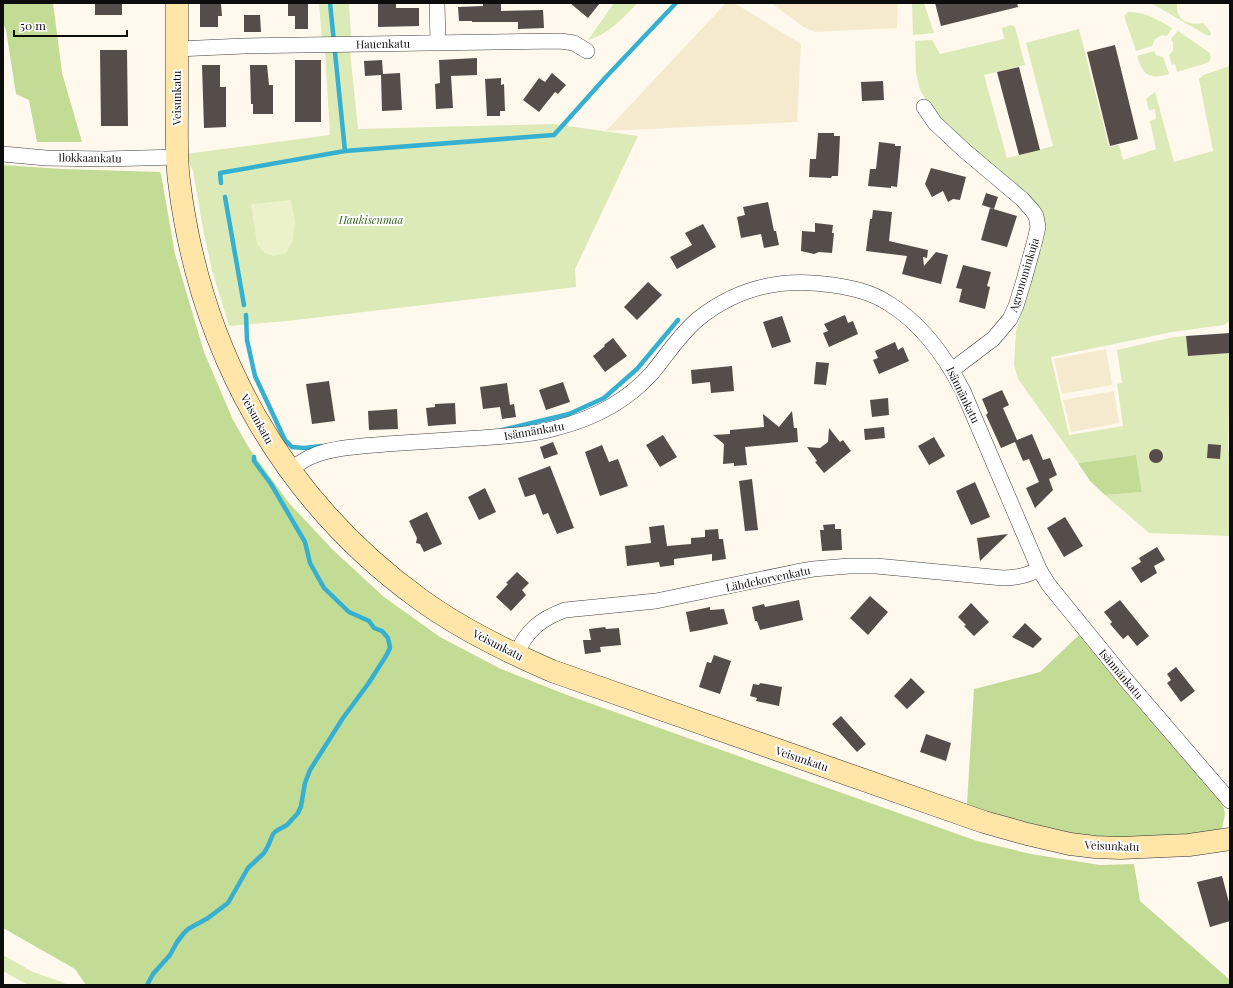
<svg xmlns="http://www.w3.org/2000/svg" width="1233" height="988" font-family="'Playfair Display',serif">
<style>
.farmland{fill:#f5eacd}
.green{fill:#dbeab6}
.forest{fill:#c2db95}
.pitch{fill:#ebf1c8}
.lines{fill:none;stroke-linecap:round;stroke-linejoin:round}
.stream{stroke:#36b0d0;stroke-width:4.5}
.building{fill:#564c49}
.street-casing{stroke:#404040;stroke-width:16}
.secondary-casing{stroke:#2f2f2f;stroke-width:23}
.street{stroke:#fff;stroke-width:15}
.secondary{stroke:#ffe5a8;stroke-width:22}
.labels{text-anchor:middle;stroke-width:4;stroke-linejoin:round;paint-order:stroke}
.street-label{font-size:11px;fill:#0d0d0d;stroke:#fff}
.park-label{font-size:11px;font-style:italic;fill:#39661c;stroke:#fff}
</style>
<rect width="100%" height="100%" fill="#fff8ed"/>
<!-- farmland -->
<path class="farmland" d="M726,3h8l67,41 -4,78 -191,9z
M771,3h127l-1,25 -82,4 -10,-4z
M1106,349l6,36 -50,9 -8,-35z
M1114,391l5,32 -48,9 -8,-32z"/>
<!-- green -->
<path class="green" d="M319,3h30l2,35 -29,1z
M614,3h23c-12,14 -31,33 -49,37z
M912,3h12l10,30 -21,2z
M1151,3h26c-2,17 11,23 26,20l7,8 1,4 -3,1z
M1128,12c17,-1 30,8 44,16l-5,8 -5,-1 -7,4 -3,7 -16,5 -12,-35z
M1011,25l4,2 10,38 -41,10 23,83 46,-12 -27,-103 53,-14 30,118 10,-2 4,15 33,-11 -6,-28 6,-2 -1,-10 -6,1 -3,-11 9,-7 19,70 39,-11 -14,-72 4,-4 27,-9v255l-6,4 -8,1 -44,6 -121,25 18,78 54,-9 -6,-42 5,-1 -5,-33 57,-13 12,-1 2,20 42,-3 -2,98 2,1v84l-81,-3 -44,-38 37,-3 -6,-37 -58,8 -60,-84 -4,-14 2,-34 28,-95 1,-11 -2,-10 -4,-8 -92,-80 -18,-22 -9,-15 -4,-17 -1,-32 17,-1 8,14 64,-15 -2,-11z
M1178,31l32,22c1,4 1,7 -3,10l-30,9 -2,-8 -3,1 -3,-10 4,-4v-9l-2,-3z
M325,51h25l8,78 195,-5 85,12 -63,133 1,18 -289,34 -58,5 -17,-56 -9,-41 -10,-58 -8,-17 145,-19z
M1154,51l2,4 7,2 6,17c-20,6 -26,1 -32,-18z
M3,955l30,17 29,10 6,3h-40l-25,-14z"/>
<!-- forest -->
<path class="forest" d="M3,3h50l9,70 20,69h-45l-8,-42 -13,-6 -10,-64 -3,-8z
M3,165l59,4 98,3 1,2 14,80 29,98 29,68 16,28 40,55 44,47 51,47 56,40 61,32 66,26 410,146 54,13 69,11 34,-1 6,37 90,79v5h-1144l-11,-16 -72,-41z
M1136,455l6,37 -37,3 -15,-14 -12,-18z
M1079,635l49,60 95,110 2,9 -3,14 -4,3 -54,7 -72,2 -64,-14 -61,-22 7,-115 66,-17z"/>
<!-- pitch -->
<path class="pitch" d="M291,200l4,22 -2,19 -7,12 -13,3 -9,-3 -7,-9 -6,-40z"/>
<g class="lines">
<!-- stream -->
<path class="stream" d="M330,3l15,148
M221,183l-1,-10 125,-22 209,-16 51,-57 71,-75
M225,197l19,108
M246,315l1,25 8,36 30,64 7,7 12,1 18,-2
M502,430l67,-16 35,-16 33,-29 41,-49
M147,985l6,-11 17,-19 7,-13 7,-9 4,-4 20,-11 20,-15 20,-35 16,-15 4,-7 5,-12 3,-3 11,-6 11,-12 3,-7 4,-23 5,-13 33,-52 25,-34 18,-28 4,-8 -2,-10 -6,-7 -8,-3 -5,-7 -20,-9 -25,-24 -14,-25 -5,-21 -34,-58 -17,-23v-4"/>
</g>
<!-- building -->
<path class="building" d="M95,3h27v12h-27z
M200,3l21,1 1,12h-4v11h-18z
M288,3h20v26h-13v-13h-7z
M378,3h18v5h23v18l-41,1z
M483,3h18v8l42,-1 1,18 -26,1v-7h-46v-1h-13l-1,-14 25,-1z
M570,3h30l-12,15z
M935,3h82l1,4 -77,19z
M244,15h16l1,17h-17z
M1115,45l23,94 -28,7 -23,-94z
M100,50h27l1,76h-27z
M477,58v17l-26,1 2,32 -17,1 -1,-25 5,-1 -1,-23z
M295,60h26v62h-26z
M382,60l1,14 17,-1 2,37 -20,1 -1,-36 -16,1 -1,-15z
M202,65h18v22h6v40l-22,1z
M250,65h17l2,20h4v29h-20v-10h-2z
M1019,67l21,83 -21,5 -22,-83z
M552,73l14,12 -8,9 -3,-2 -16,20 -16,-12 16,-22 6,4z
M501,78v7l3,-1 1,27h-5v5h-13l-2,-37z
M883,81l1,19 -22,1 -1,-19z
M818,133h16v3h6l-2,40h-6l-1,2 -22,-1 1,-18h6z
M879,142l16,2v2h6l-4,41 -6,-1v2l-23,-2 2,-17h6z
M931,168l35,9 -6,23 -7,-1 -5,3 -5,-11 -11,6 -7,-13z
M986,193l12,4 -4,12 -12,-4z
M768,202l6,29h2l3,14 -15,3 -3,-14 -20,4 -4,-21 8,-2 -2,-8z
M990,208l27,8 -10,31 -26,-7z
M873,210l19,2 -3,29 39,9 -1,8 -4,-1 1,9 12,-14 12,3 -7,29 -39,-10 5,-18 -41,-5 4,-32h2z
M815,223l18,2 -1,8h2l-2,20 -13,-1 -5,2 -13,-3 1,-20 13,1z
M703,224l13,23 -39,22 -7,-12 22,-12 -7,-12z
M963,265l28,7 -4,14 3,1 -5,22 -26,-7 3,-13 -6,-1z
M648,282l14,13 -25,25 -13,-13z
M845,315l3,8 5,-2 5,13 -29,13 -6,-14 5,-2 -4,-7z
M782,316l9,26 -19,6 -9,-26z
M1230,333v20l-42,3 -2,-20z
M613,338l14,18 -22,16 -12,-16 12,-10 -1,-1z
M895,342l3,8 5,-3 6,14 -30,13 -6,-14 5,-2 -3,-7z
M816,362l13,1 -3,22 -12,-1z
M732,366l2,25 -23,2 -1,-11 -18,2 -1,-14z
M329,381l6,40 -23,3 -6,-40z
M563,382l7,20 -24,8 -7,-20z
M507,383l3,22 4,-1 2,13 -14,2 -2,-12 -17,2 -3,-22z
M1002,390l7,15 -6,3 14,32 15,-6 11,26 7,-2 7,17 -8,4 4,11 -18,18 -9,-20 13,-6 -10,-23 -6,2 -8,-19 -14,6 -15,-33 2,-2 -6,-14z
M888,398l1,17 -17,2 -2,-17z
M455,403l1,21 -28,2 -2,-18 9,-1v-3z
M397,409l1,20 -29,1 -1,-19z
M792,411l2,17h3l1,14 -53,5 2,18 -13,1v-3l-11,1 1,-20 -11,-9 17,-1v-4l34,-3 -1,-13 16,13z
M884,427l1,11 -20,2 -1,-11z
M829,428l11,14 3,-2 8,11 -27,22 -9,-11 2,-1 -10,-14 13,1 8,-6z
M663,435l14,22 -17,10 -14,-22z
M934,437l11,19 -16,9 -11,-19z
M553,442l5,12 -14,5 -4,-12z
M1208,444l13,1 -1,14 -13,-1z
M602,445l7,17 9,-3 10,27 -28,10 -15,-44z
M1149 456a7 7 0 1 1 14 0a7 7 0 1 1-14 0Z
M550,466l24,62 -17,6 -9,-21 -5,2 -8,-21 -10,3 -7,-19z
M752,479l6,51 -13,1 -6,-50z
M975,482l15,35 -19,8 -15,-34z
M485,488l11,24 -17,8 -11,-23z
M427,512l15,32 -18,8 -4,-8 -4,-1 1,-5 -8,-17z
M1065,517l18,29 -19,11 -17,-29z
M835,524v5h6l1,21 -20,1 -2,-21h4l-1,-5z
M664,525l3,21 24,-2v-6l14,-1v-7l13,-1 1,10h4l3,20 -14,2v-7l-38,5v6l-14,2 -1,-5 -32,4 -2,-20 26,-3 -2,-16z
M1008,534l-28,27 -3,-23z
M1157,547l8,13 -11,6 3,7 -16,10 -10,-15 10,-6 -2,-4z
M517,572l12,11 -7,7 4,5 -15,16 -15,-14 12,-13 -2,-1z
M870,596l18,16 -20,23 -18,-17z
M799,600l4,20 -43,10 -3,-9h-2l-3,-14 12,-3 1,3z
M1120,600l29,36 -12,10 -9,-11 -5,4 -13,-15 2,-2 -8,-10z
M971,603l18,19 -15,14 -10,-10 2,-1 -8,-8z
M710,607v3l14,-1 4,15 -27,6 -11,2 -4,-20z
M1025,623l17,16 -9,9 -21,-11z
M605,627l1,2 13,-1 2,17 -21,2 1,5 -16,2 -2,-14h8l-2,-11z
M714,655l17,6 -11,33 -21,-7 8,-25 4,1z
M1176,667l19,24 -14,11 -14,-19 4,-3 -4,-6z
M911,678l14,14 -18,17 -13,-13z
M760,683l22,4 -3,19 -23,-5 1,-3 -7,-2 3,-12 6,1z
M841,716l25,28 -9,8 -25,-28z
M926,734l25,9 -5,18 -26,-9z
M1222,876l8,30v15l-20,6 -13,-45z"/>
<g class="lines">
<defs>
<path id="street" d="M437,3l1,40
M177,49l67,-3 316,-5 14,2 13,8
M924,107l11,16 30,28 57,48 10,11 4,6 2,11 -3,13 -11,40 -8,26 -6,13 -17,20 -41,31
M3,154l43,4 59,1 73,-2
M290,470c7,-5 14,-11 23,-14 20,-9 51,-10 73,-12 31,-2 62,-4 93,-6 26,-2 52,-3 77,-10 36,-9 71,-27 96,-55 15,-18 28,-39 46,-54 40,-32 84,-42 135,-34 20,3 38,7 55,18 33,20 57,53 75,88l76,178 9,15 78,96 104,121
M516,655c10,-24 24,-36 49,-45l91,-9 140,-29 17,-3 36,-3h27l127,12c14,0 24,-2 36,-9"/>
<path id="secondary" d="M177,3c0,35 0,69 0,104 0,24 -1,50 2,74 21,170 102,318 242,419 40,29 85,51 131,71l432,151 43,12 43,10 25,3 25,1 69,-3 41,-6"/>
</defs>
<!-- street casing -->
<use href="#street" class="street-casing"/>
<!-- secondary casing -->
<use href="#secondary" class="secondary-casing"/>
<!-- street -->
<use href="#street" class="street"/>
<!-- secondary -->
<use href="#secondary" class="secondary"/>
</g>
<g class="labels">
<!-- street labels -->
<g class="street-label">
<text transform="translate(383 44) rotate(-1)" y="4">Hauenkatu</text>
<text transform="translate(177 98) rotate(-90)" y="4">Veisunkatu</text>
<text transform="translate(90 158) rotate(1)" y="4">Ilokkaankatu</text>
<text transform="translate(1024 275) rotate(-73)" y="4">Agronominkuja</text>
<text transform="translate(963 395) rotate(64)" y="4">Isännänkatu</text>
<text transform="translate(257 419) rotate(61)" y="4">Veisunkatu</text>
<text transform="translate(534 431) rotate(-10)" y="4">Isännänkatu</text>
<text transform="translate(768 579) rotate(-12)" y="4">Lähdekorvenkatu</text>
<text transform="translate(498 645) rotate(27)" y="4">Veisunkatu</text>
<text transform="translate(1121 674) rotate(50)" y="4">Isännänkatu</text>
<text transform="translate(802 759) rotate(19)" y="4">Veisunkatu</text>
<text transform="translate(1112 846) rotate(2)" y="4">Veisunkatu</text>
</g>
<!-- park labels -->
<g class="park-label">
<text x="371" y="224">Haukisenmaa</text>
</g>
</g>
<!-- border -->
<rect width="1233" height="988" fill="none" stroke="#0d0d0d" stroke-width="8"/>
<!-- scale -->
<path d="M14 30v6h113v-6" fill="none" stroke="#0d0d0d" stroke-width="2"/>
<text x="20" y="30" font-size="12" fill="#0d0d0d" stroke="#ffffff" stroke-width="3" paint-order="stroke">50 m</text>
</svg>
